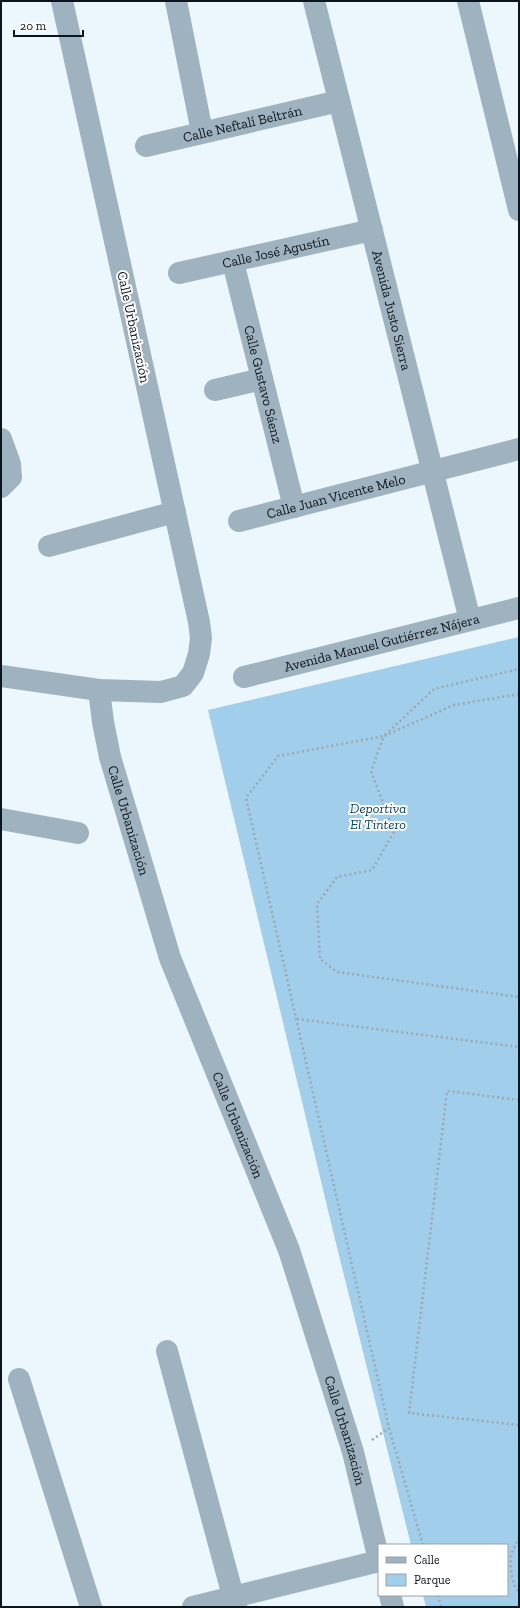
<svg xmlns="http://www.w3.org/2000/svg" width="520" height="1608" font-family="'Zilla Slab',serif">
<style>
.green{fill:#a1ceea}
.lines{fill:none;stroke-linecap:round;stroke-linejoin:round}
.path{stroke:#9da7ae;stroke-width:2.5;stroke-dasharray:2 3;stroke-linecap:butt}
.street{stroke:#9fb2bf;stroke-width:22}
.labels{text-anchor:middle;stroke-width:4;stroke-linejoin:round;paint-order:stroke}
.street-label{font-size:14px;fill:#0c151b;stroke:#fff}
.park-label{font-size:14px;font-style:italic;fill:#06435f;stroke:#fff}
</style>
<rect width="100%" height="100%" fill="#ecf6fd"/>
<!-- green -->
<path class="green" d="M519,637v970h-93l-3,-12h84v-50h-96l-78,-314 -125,-521z"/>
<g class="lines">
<!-- path -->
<path class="path" d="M519,694l-65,11 -70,31 -13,35 23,61 -22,38 -35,7 -20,27 3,55 17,13 182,25
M297,1019l222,28
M519,1100l-72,-9 -38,322 110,12
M372,1440l17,-12
M519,1537c-2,6 -8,14 -8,21 -1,10 1,27 8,34
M423,1545l-34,-117 -143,-630 32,-42 106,-20 50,-47 85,-20
M438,1595l3,12"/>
<!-- street -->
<g class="street">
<path d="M176,1l26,131"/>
<path id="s1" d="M314,1l156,619"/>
<path d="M468,1l51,209"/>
<path id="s2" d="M146,146l193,-45"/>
<path id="s3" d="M233,262l61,245"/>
<path id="s4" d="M179,273l193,-43"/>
<path d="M215,390l47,-11"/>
<path d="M1,439l9,25 1,13 -10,10"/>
<path id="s5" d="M239,521l280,-72"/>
<path d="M49,546l126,-34"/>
<path d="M1,676l98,14 62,2 22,-6 10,-13 6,-19 2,-16 -2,-16 -137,-621"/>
<path id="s6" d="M244,677l275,-69"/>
<path id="s7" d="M99,690l4,32 7,35 60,201 119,292 64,202 26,108"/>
<path d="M1,819l77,14"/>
<path d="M167,1351l69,256"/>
<path d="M19,1379l72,228"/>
<path d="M390,1595l3,12"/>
<path d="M193,1607l186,-46"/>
</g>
</g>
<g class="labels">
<!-- street labels -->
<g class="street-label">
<text dy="5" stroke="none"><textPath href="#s2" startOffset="99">Calle Neftalí Beltrán</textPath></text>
<text dy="5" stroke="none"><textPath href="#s4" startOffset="99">Calle José Agustín</textPath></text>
<text dy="5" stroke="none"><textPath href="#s1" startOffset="319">Avenida Justo Sierra</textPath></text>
<text transform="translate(134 327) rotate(78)" y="5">Calle Urbanización</text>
<text dy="5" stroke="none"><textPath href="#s3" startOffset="126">Calle Gustavo Sáenz</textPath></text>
<text dy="5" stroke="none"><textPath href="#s5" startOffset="100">Calle Juan Vicente Melo</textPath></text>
<text dy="5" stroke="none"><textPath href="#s6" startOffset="142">Avenida Manuel Gutiérrez Nájera</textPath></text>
<text dy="5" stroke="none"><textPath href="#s7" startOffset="134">Calle Urbanización</textPath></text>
<text dy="5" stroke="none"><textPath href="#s7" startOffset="458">Calle Urbanización</textPath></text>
<text dy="5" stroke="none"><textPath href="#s7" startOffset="782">Calle Urbanización</textPath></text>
</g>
<!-- park labels -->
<g class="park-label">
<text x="378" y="813">Deportiva<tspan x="378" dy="16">El Tintero</tspan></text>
</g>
</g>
<!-- border -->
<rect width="520" height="1608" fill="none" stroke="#0c151b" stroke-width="4"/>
<!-- legend -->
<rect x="378" y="1544" width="130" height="52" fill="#ffffff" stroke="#9ea1a4"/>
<rect x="386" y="1557" width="20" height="6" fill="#9fb2bf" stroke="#9ea1a4"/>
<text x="414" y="1564" font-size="12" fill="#0c151b">Calle</text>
<rect x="386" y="1574" width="20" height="12" fill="#a1ceea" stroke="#9ea1a4"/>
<text x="414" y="1584" font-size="12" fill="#0c151b">Parque</text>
<!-- scale -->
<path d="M14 30v6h69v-6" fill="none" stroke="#0c151b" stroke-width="2"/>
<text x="20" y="30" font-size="12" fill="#0c151b" stroke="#ffffff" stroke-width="3" paint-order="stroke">20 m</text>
</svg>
